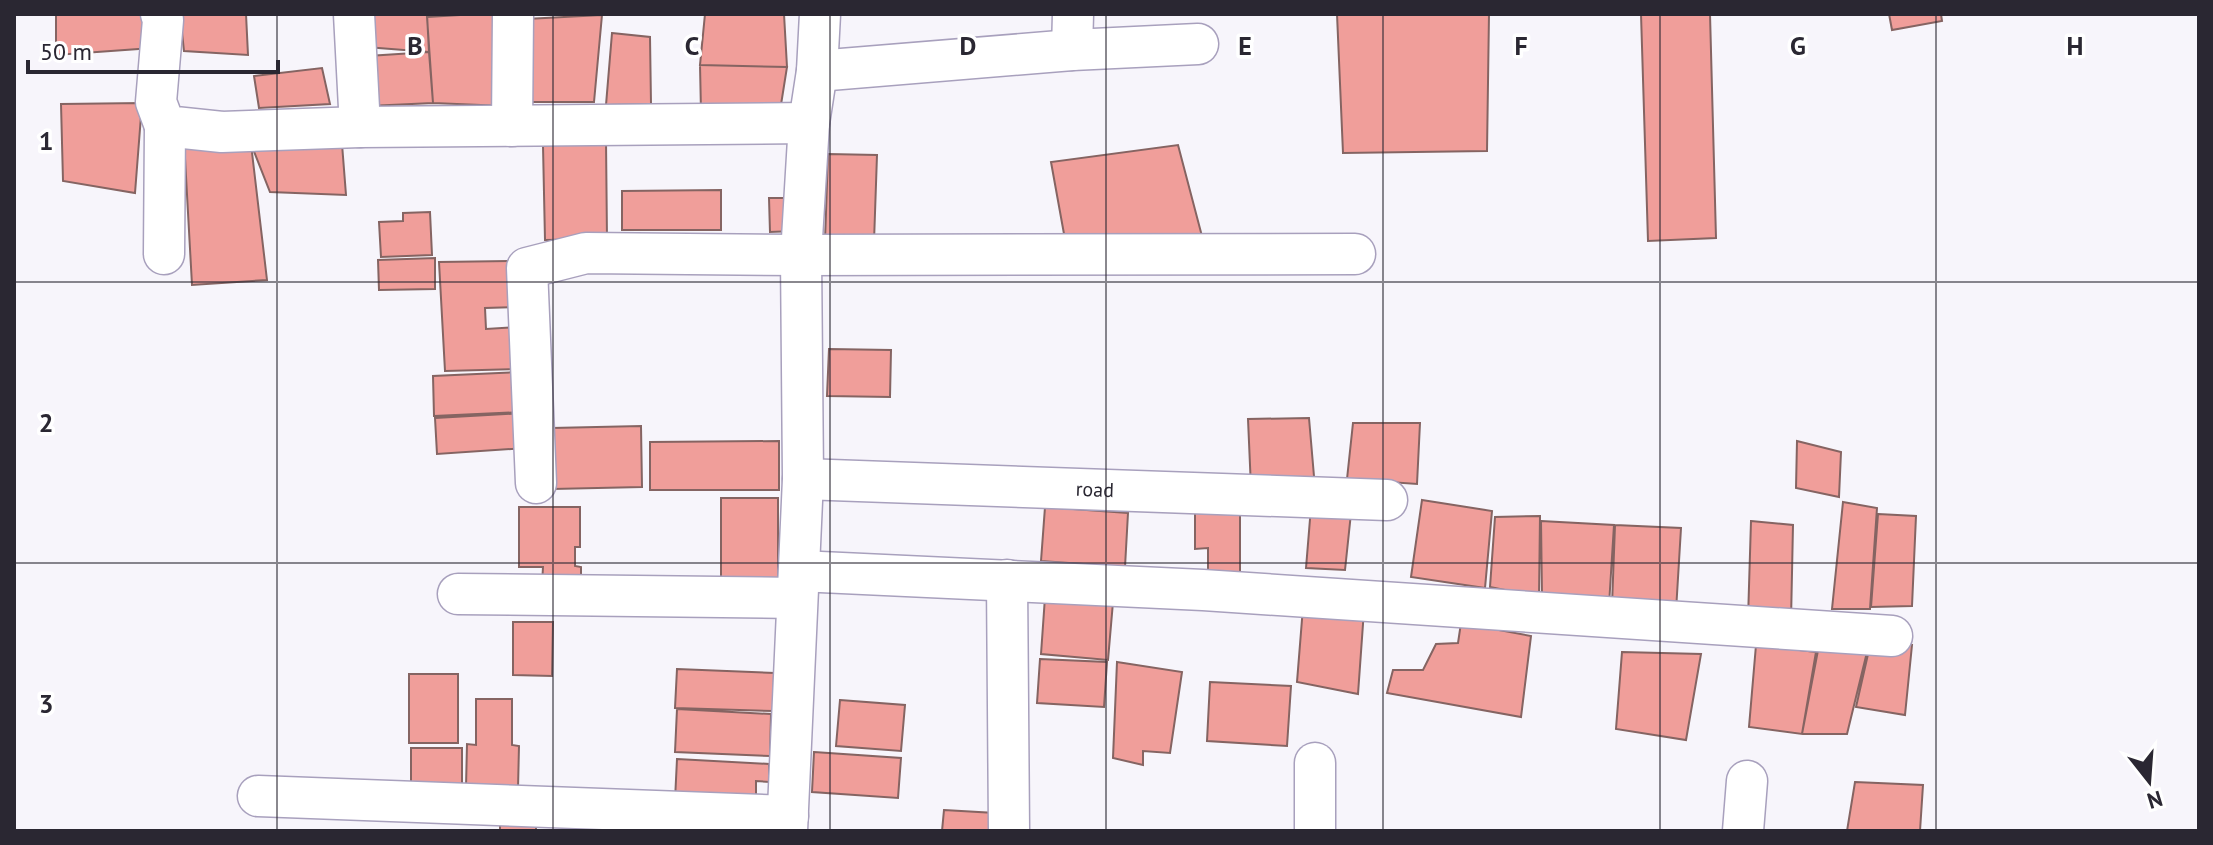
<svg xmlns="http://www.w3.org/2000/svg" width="2213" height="845" font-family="'PT Sans',sans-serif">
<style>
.building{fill:#f09e9a;stroke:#856462;stroke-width:2}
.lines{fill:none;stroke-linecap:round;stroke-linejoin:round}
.minor-casing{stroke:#a8a0bd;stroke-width:43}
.minor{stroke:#fff;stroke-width:40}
.grid{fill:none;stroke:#2a2732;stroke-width:2;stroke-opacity:0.55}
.labels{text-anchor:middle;stroke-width:7;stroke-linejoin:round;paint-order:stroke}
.street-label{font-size:20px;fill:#2a2732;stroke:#fff}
.grid-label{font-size:26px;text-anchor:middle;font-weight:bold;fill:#2a2732;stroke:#fff;stroke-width:7;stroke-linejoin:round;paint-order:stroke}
</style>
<rect width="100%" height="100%" fill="#f7f5fb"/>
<!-- building -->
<path class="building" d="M56,14h98l-2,34 -96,7z
M180,14h66l2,41 -64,-4z
M365,14h62l2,38 -63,-5z
M477,14h30l-2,92 -72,-3 -6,-86z
M705,14h79l3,53 -87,-2z
M1337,14h152l-2,137 -144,2z
M1641,14h69l6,224 -68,3z
M1889,14h52l1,7 -50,9z
M602,15l-8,87h-68v-83z
M612,33l38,4 1,67 -45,1z
M429,52l4,51 -65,3v-50z
M700,65l87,2 -7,44 -79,1z
M322,68l8,36 -71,4 -5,-32z
M142,103l-7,90 -72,-12 -2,-77z
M184,140l67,4 16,136 -75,5z
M606,140l1,99 -62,1 -2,-94z
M251,144h91l4,51 -76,-3z
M1178,145l25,95 -137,5 -15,-83z
M828,154l49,1 -3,87 -49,-1z
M721,190v40h-99v-39z
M769,198h25l1,33 -25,1z
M430,212l2,43 -51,2 -2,-35 24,-1v-8z
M435,258v31l-56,1 -1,-30z
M513,261l4,46 -32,1 1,21 30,-2 3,42 -74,2 -6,-109z
M829,349l62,1 -1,47 -63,-1z
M521,372l2,40 -89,4 -1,-40z
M524,413l2,35 -89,6 -2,-36z
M1309,418l6,70h-64l-3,-69z
M1353,423h67l-3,61 -70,-5z
M641,426l1,61 -89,2 -1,-61z
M779,441v49h-129v-48z
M1797,441l44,11 -2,45 -43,-9z
M721,498h57v85h-57z
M1422,500l70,11 -7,77 -74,-11z
M1843,502l34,6 -7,101h-38z
M519,507h61v40h-5v19l6,1v18l-39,-1 1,-17h-24z
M1045,507l83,6 -3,54 -84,-6z
M1240,507v73h-32v-32l-13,1v-40z
M1311,507l40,6 -6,57 -39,-2z
M1878,514l38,2 -4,90 -41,1z
M1540,516l-1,81 -49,-10 5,-70z
M1541,521l73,4 -5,80 -67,-8z
M1751,521l42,4 -2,96 -43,-2z
M1615,525l66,3 -5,83 -64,-6z
M1045,597l68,5 -5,58 -67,-6z
M1303,607l61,3 -6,84 -61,-12z
M513,622h40l-1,54 -39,-1z
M1461,623l70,13 -10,81 -134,-24 6,-23h30l13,-26 22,-1z
M1871,641l41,4 -7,70 -49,-8z
M1756,645l60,7 -14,82 -53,-7z
M1819,645l49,3 -21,86h-45z
M1622,652l79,2 -15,86 -70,-11z
M1040,659l67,3 -3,45 -67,-4z
M1117,662l65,10 -12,81 -27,-2v14l-30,-7z
M677,669l97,4 -1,38 -98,-3z
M409,674h49v69h-49z
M1210,682l81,4 -4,60 -80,-5z
M476,699h36v46l7,1 -1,43 -52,-2 1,-43 9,1z
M840,700l65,5 -4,46 -65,-5z
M677,709l94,5 -1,42 -95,-4z
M411,748h51v40h-51z
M814,752l87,6 -3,40 -86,-6z
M677,759l92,5v18l-13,-1v21l-81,-2z
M1855,782l68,3 -3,46h-73z
M944,810l51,3 -1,18h-52z
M500,823l36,1v7h-36z"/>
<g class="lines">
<defs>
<g id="minor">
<path d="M161,14l2,6 -7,82 9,24 57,6 138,-5 449,-4"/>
<path d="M354,14l6,113"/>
<path d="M1072,50l1,-36"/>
<path d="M817,71l255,-21 126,-6"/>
<path d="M512,126l1,-112"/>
<path d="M164,254l1,-128"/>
<path id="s1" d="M803,479l584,21"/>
<path d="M536,483l-9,-215 59,-15 215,2 554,-1"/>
<path d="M799,571l404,19 689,46"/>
<path d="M1007,580l2,251"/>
<path d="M458,594l339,4"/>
<path d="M1315,763v68"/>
<path d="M258,796l530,20"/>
<path d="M787,831l16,-352 -2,-224 8,-132 8,-52 3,-57"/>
<path d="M1743,831l4,-50"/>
</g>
</defs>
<!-- minor casing -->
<use href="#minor" class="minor-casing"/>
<!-- minor -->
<use href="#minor" class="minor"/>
</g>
<!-- grid -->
<path class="grid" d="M277,14v817M553,14v817M830,14v817M1106,14v817M1383,14v817M1660,14v817M1936,14v817M14,282h2185M14,563h2185"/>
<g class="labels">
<!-- street labels -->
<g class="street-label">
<text dy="7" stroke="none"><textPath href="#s1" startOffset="292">road</textPath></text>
</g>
</g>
<g class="grid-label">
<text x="415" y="55">B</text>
<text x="692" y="55">C</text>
<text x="968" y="55">D</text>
<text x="1245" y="55">E</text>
<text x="1521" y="55">F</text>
<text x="1798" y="55">G</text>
<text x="2075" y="55">H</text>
<text x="46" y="150">1</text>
<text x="46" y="432">2</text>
<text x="46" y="713">3</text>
</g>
<!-- border -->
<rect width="2213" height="845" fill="none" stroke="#2a2732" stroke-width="32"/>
<!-- north arrow -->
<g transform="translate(2149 781) rotate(163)" stroke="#ffffff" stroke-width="6" paint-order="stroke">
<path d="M0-6L14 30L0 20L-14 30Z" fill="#2a2732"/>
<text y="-12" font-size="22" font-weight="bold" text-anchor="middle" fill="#2a2732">N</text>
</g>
<!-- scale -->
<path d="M28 60v12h250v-12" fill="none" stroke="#2a2732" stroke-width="4"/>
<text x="40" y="60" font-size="24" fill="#2a2732" stroke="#ffffff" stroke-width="6" paint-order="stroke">50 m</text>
</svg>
